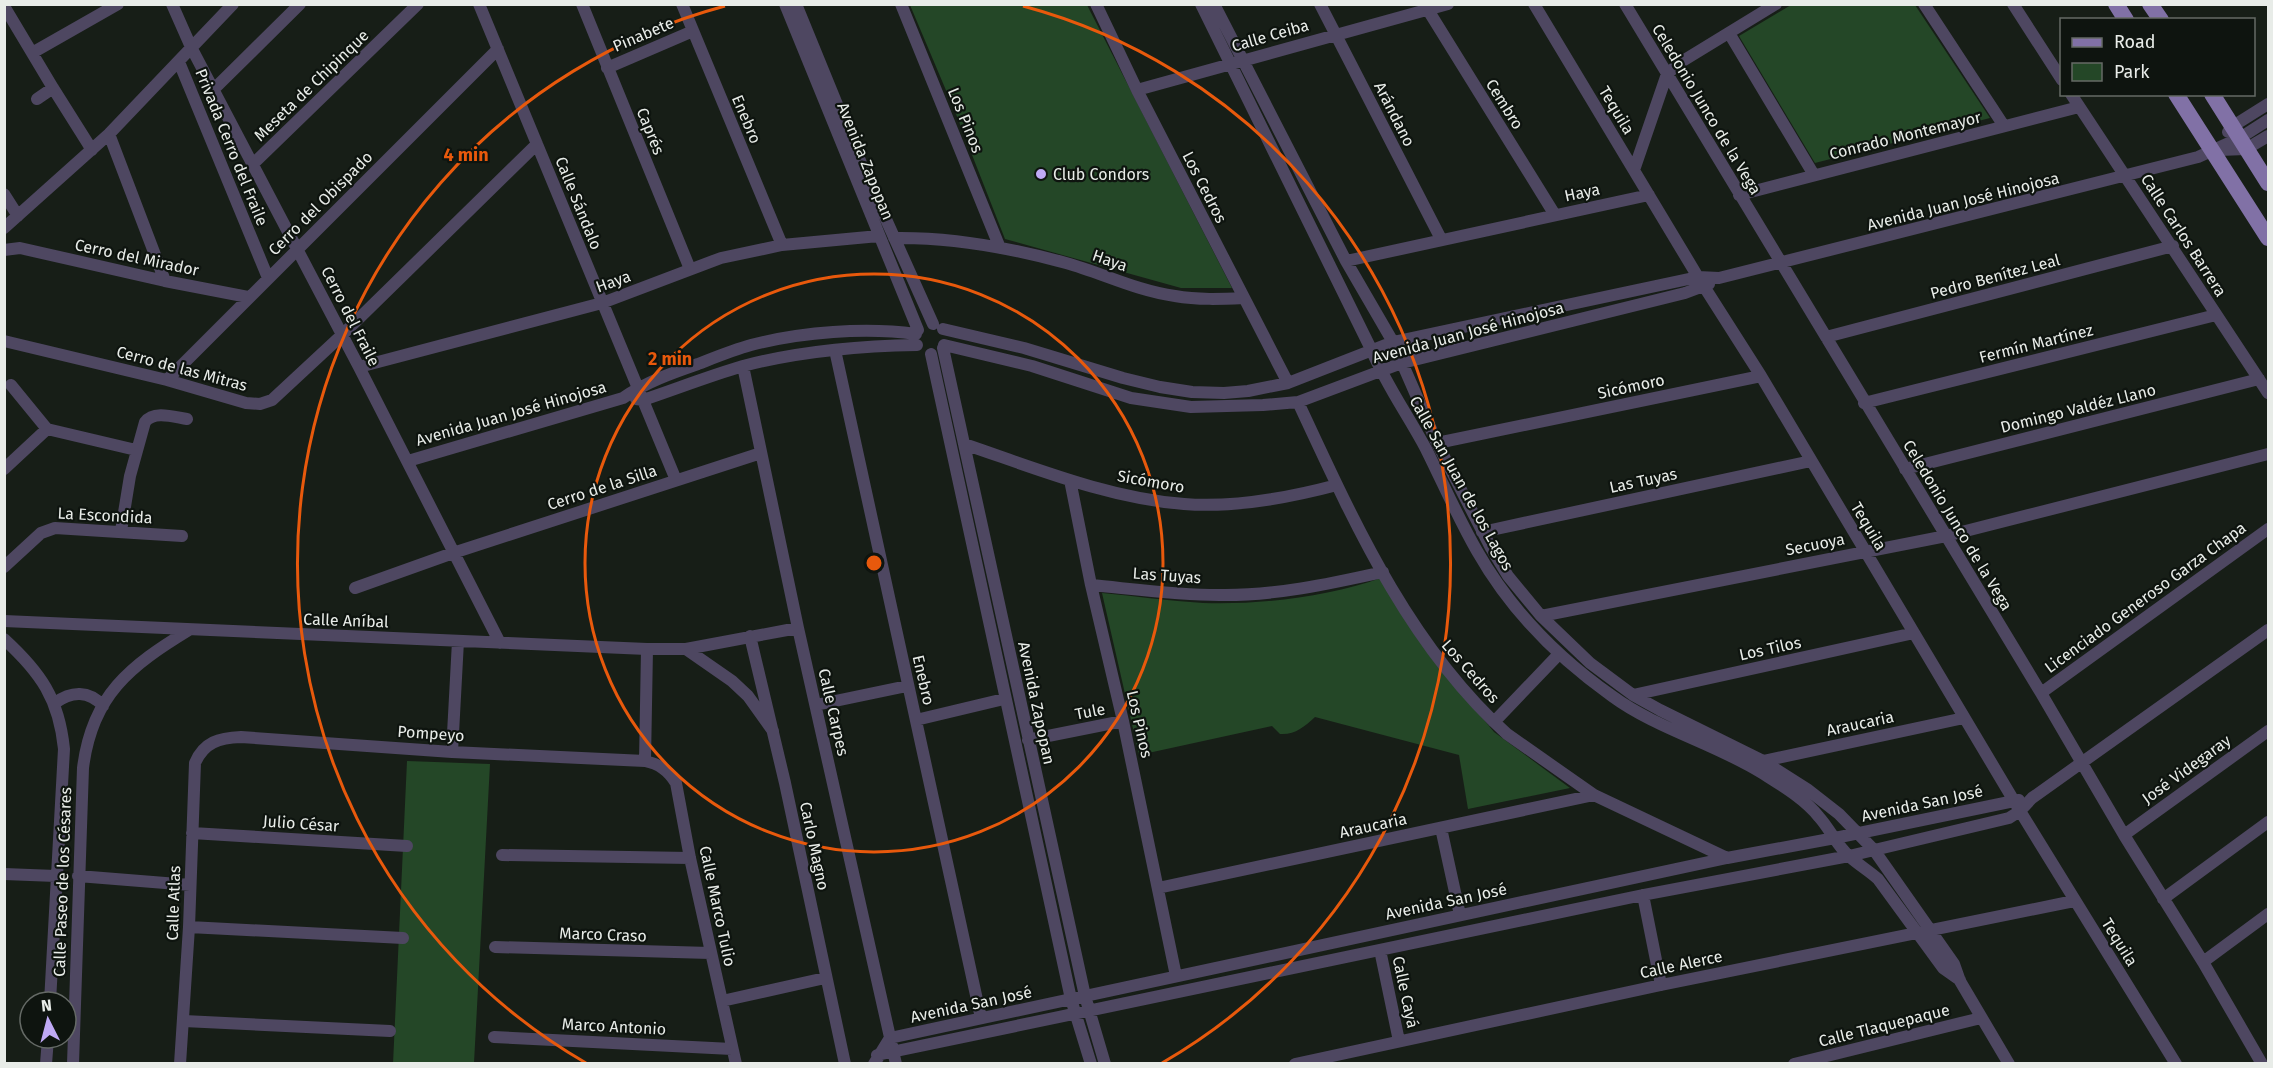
<svg xmlns="http://www.w3.org/2000/svg" width="2273" height="1068" font-family="'Fira Sans',sans-serif">
<style>
.green{fill:#244727}
.lines{fill:none;stroke-linecap:round;stroke-linejoin:round}
.minor{stroke:#4e4761;stroke-width:12}
.major{stroke:#8171a6;stroke-width:16}
.ring{fill:none;stroke:#e8590c;stroke-width:3}
.poi-dot{fill:#bfa9f4;stroke:#0e140f;stroke-width:2}
.labels{text-anchor:middle;stroke-width:4.5;stroke-linejoin:round;paint-order:stroke}
.street-label{font-size:16px;fill:#e8ece8;stroke:#0e140f}
.poi-label{font-size:16px;fill:#e8ece8;stroke:#0e140f;text-anchor:start}
.centre{fill:#e8590c;stroke:#0e140f;stroke-width:3}
.ring-label{font-size:18px;text-anchor:middle;font-weight:bold;fill:#e8590c;stroke:#0e140f;stroke-width:4.5;stroke-linejoin:round;paint-order:stroke}
</style>
<rect width="100%" height="100%" fill="#171e17"/>
<!-- green -->
<path class="green" d="M910,5h177l145,283h-51l-176,-49 -49,-125z
M1791,5h124l75,113 -175,45 -76,-127z
M1381,578l39,64 74,90 76,56 -102,21 -9,-54 -144,-38c-11,10 -20,18 -35,17l-8,-8 -133,29 -37,-162c33,3 67,8 101,10 56,2 125,-6 178,-25z
M407,761l83,3 -16,299 -81,1z"/>
<g class="lines">
<!-- minor -->
<path class="minor" d="M172,4l19,43 168,320 141,276
M479,4l197,476
M582,4l108,265
M682,4l100,241
M785,4l133,326
M796,4l67,164 70,156
M901,4l99,244
M1096,4l41,86 151,293
M1201,4l170,345c15,36 37,66 55,100 17,34 32,69 51,102 33,58 81,107 135,145 45,33 102,47 150,77 19,12 43,26 57,44 11,12 18,29 31,40 9,8 19,14 28,22l65,89 17,12
M1214,4l132,257 47,81 44,101 54,105 17,28 33,40 49,47 43,32 27,15 103,51 44,28 32,25 35,36 80,114 6,17 49,83
M1320,4l121,235
M1534,4l164,273 63,99 259,435 156,253
M1625,4l416,689 83,142 79,127 59,102
M1924,4l80,122
M2013,4l49,76
M4,6l49,82 39,62
M1428,10l127,205
M1729,33l85,142
M32,53l86,-49
M179,62l89,216
M607,68l86,-37
M215,88l85,-84
M1137,90l311,-86
M2071,94l197,299
M37,99l16,-11
M2228,132l5,-6 35,-22
M109,134l56,147
M2219,150l27,-1 22,-13
M253,164l165,-160
M1634,170l33,-96 14,-12 95,-58
M4,194l14,22
M1739,195l340,-88
M4,228l105,-94 124,-130
M894,238c57,-1 117,10 172,25 36,10 71,28 109,33 23,4 46,3 69,2
M4,250l16,-2 145,33 83,16
M1346,261l303,-66
M943,329l81,19 99,30 37,9 32,5 32,1 24,-2 40,-8 105,-41 305,-65 21,1 479,-121 42,-19 28,-18
M1826,337l347,-91
M4,341l163,39 79,23 14,1 12,-4 70,-65 195,-191
M944,345l88,21 99,32 60,9 72,-2 35,-3 104,-39 283,-70 24,-9
M943,348l142,648 20,68
M835,350l146,668
M931,354l140,645 20,65
M743,366l55,262 98,436
M359,367l243,-64 119,-45 61,-13 97,-9
M167,380l331,-331
M11,385l36,44 89,21
M636,399l7,1c33,-11 66,-24 100,-34 57,-15 116,-20 174,-21
M1298,402c55,118 110,243 209,332l87,61 133,63
M1864,403l352,-88
M1437,443l324,-67
M964,444c71,24 144,54 220,60 50,4 104,-6 153,-19
M408,461l215,-63c23,-16 49,-25 75,-34 18,-7 35,-14 53,-19 50,-13 114,-18 165,-11
M4,469l43,-40
M1905,469l354,-90
M1070,480l21,105 32,136 53,255
M121,531l9,-55 15,-54c9,-12 29,-5 42,-3
M1482,532l329,-71
M4,567l37,-34 14,-5 127,8
M1091,585c42,4 85,10 128,10 55,1 110,-11 164,-23
M355,588l98,-35 308,-100
M1541,616l405,-80 322,-82
M4,621l643,28h39l46,32 16,15 25,35
M750,636l35,147 60,281
M4,639c37,34 55,60 60,110l-14,253
M686,649l112,-21
M2041,693l227,-164
M1633,695l281,-62
M55,703c16,-12 34,-13 48,3
M816,705l91,-19
M916,720l88,-21
M1494,722l65,-68
M1028,740l95,-19
M452,752l6,-111
M645,761l2,-112
M1763,761l201,-43
M1441,828l19,87
M192,833l215,13
M2124,835l144,-104
M502,855l188,3
M4,874l52,2
M78,876l112,9
M1158,888l436,-93
M1643,895l18,90
M2163,899l105,-77
M189,927l214,11
M495,947l215,6
M1380,950l19,91
M2203,962l65,-48
M722,1001l103,-23
M184,1021l206,10
M494,1037l238,12
M877,1055l766,-160 206,-39 160,-38 11,-7 12,-13 236,-168
M46,1064l2,-26
M73,1064l10,-296c9,-73 47,-102 106,-138
M180,1064l9,-137 6,-164c9,-21 24,-25 46,-26l211,15 193,9c14,3 23,9 31,22l14,75 46,206
M874,1064l16,-26 837,-180 108,-20 184,-38
M1295,1064l366,-79 413,-84
M1794,1064l187,-46"/>
<!-- major -->
<path class="major" d="M2116,4l10,16
M2150,4l11,16
M2176,94l92,144
M2212,94l56,89"/>
</g>
<!-- distance rings -->
<g class="ring">
<circle cx="874" cy="563" r="289"/>
<path d="M586 1063A577 577 0 0 1 725 6M1023 6A577 577 0 0 1 1162 1063"/>
</g>
<!-- markers -->
<circle class="poi-dot" cx="1041" cy="174" r="6"/>
<g class="labels">
<!-- street labels -->
<g class="street-label">
<text transform="translate(643 34) rotate(-23)" y="6">Pinabete</text>
<text transform="translate(1270 35) rotate(-16)" y="6">Calle Ceiba</text>
<text transform="translate(311 85) rotate(-44)" y="6">Meseta de Chipinque</text>
<text transform="translate(1505 104) rotate(58)" y="6">Cembro</text>
<text transform="translate(1707 109) rotate(59)" y="6">Celedonio Junco de la Vega</text>
<text transform="translate(1617 110) rotate(59)" y="6">Tequila</text>
<text transform="translate(1395 114) rotate(63)" y="6">Arándano</text>
<text transform="translate(747 119) rotate(67)" y="6">Enebro</text>
<text transform="translate(966 120) rotate(68)" y="6">Los Pinos</text>
<text transform="translate(651 131) rotate(68)" y="6">Caprés</text>
<text transform="translate(1905 135) rotate(-14)" y="6">Conrado Montemayor</text>
<text transform="translate(232 147) rotate(68)" y="6">Privada Cerro del Fraile</text>
<text transform="translate(866 161) rotate(68)" y="6">Avenida Zapopan</text>
<text transform="translate(1205 187) rotate(63)" y="6">Los Cedros</text>
<text transform="translate(1582 192) rotate(-12)" y="6">Haya</text>
<text transform="translate(1963 201) rotate(-14)" y="6">Avenida Juan José Hinojosa</text>
<text transform="translate(320 203) rotate(-45)" y="6">Cerro del Obispado</text>
<text transform="translate(579 203) rotate(68)" y="6">Calle Sándalo</text>
<text transform="translate(2184 235) rotate(57)" y="6">Calle Carlos Barrera</text>
<text transform="translate(137 257) rotate(12)" y="6">Cerro del Mirador</text>
<text transform="translate(1110 260) rotate(19)" y="6">Haya</text>
<text transform="translate(1995 276) rotate(-15)" y="6">Pedro Benítez Leal</text>
<text transform="translate(613 281) rotate(-20)" y="6">Haya</text>
<text transform="translate(351 316) rotate(63)" y="6">Cerro del Fraile</text>
<text transform="translate(1468 332) rotate(-15)" y="6">Avenida Juan José Hinojosa</text>
<text transform="translate(2036 343) rotate(-14)" y="6">Fermín Martínez</text>
<text transform="translate(182 368) rotate(15)" y="6">Cerro de las Mitras</text>
<text transform="translate(1631 386) rotate(-12)" y="6">Sicómoro</text>
<text transform="translate(2078 408) rotate(-14)" y="6">Domingo Valdéz Llano</text>
<text transform="translate(511 413) rotate(-16)" y="6">Avenida Juan José Hinojosa</text>
<text transform="translate(1643 480) rotate(-12)" y="6">Las Tuyas</text>
<text transform="translate(1151 481) rotate(10)" y="6">Sicómoro</text>
<text transform="translate(1462 483) rotate(61)" y="6">Calle San Juan de los Lagos</text>
<text transform="translate(602 487) rotate(-18)" y="6">Cerro de la Silla</text>
<text transform="translate(105 515) rotate(3)" y="6">La Escondida</text>
<text transform="translate(1958 525) rotate(59)" y="6">Celedonio Junco de la Vega</text>
<text transform="translate(1869 526) rotate(59)" y="6">Tequila</text>
<text transform="translate(1815 544) rotate(-11)" y="6">Secuoya</text>
<text transform="translate(1167 575) rotate(4)" y="6">Las Tuyas</text>
<text transform="translate(2145 597) rotate(-36)" y="6">Licenciado Generoso Garza Chapa</text>
<text transform="translate(346 620) rotate(2)" y="6">Calle Aníbal</text>
<text transform="translate(1770 648) rotate(-12)" y="6">Los Tilos</text>
<text transform="translate(1471 671) rotate(49)" y="6">Los Cedros</text>
<text transform="translate(924 680) rotate(77)" y="6">Enebro</text>
<text transform="translate(1037 703) rotate(78)" y="6">Avenida Zapopan</text>
<text transform="translate(1090 711) rotate(-11)" y="6">Tule</text>
<text transform="translate(834 712) rotate(77)" y="6">Calle Carpes</text>
<text transform="translate(1860 723) rotate(-12)" y="6">Araucaria</text>
<text transform="translate(1140 724) rotate(77)" y="6">Los Pinos</text>
<text transform="translate(431 733) rotate(4)" y="6">Pompeyo</text>
<text transform="translate(2186 769) rotate(-36)" y="6">José Videgaray</text>
<text transform="translate(1922 803) rotate(-12)" y="6">Avenida San José</text>
<text transform="translate(301 823) rotate(4)" y="6">Julio César</text>
<text transform="translate(1373 825) rotate(-12)" y="6">Araucaria</text>
<text transform="translate(815 846) rotate(78)" y="6">Carlo Magno</text>
<text transform="translate(62 882) rotate(-88)" y="6">Calle Paseo de los Césares</text>
<text transform="translate(1446 901) rotate(-12)" y="6">Avenida San José</text>
<text transform="translate(173 903) rotate(-88)" y="6">Calle Atlas</text>
<text transform="translate(718 906) rotate(78)" y="6">Calle Marco Tulio</text>
<text transform="translate(603 934) rotate(2)" y="6">Marco Craso</text>
<text transform="translate(2120 942) rotate(58)" y="6">Tequila</text>
<text transform="translate(1681 964) rotate(-12)" y="6">Calle Alerce</text>
<text transform="translate(1406 992) rotate(78)" y="6">Calle Cayá</text>
<text transform="translate(971 1004) rotate(-12)" y="6">Avenida San José</text>
<text transform="translate(1884 1025) rotate(-14)" y="6">Calle Tlaquepaque</text>
<text transform="translate(614 1026) rotate(3)" y="6">Marco Antonio</text>
</g>
<!-- poi labels -->
<g class="poi-label">
<text x="1053" y="180">Club Condors</text>
</g>
</g>
<circle cx="874" cy="563" r="9" class="centre"/>
<g class="ring-label">
<text x="466" y="161">4 min</text>
<text x="670" y="365">2 min</text>
</g>
<!-- border -->
<rect width="2273" height="1068" fill="none" stroke="#e8ece8" stroke-width="12"/>
<!-- legend -->
<rect x="2060" y="18" width="195" height="78" fill="#0e140f" stroke="#656a66" stroke-width="1.5"/>
<rect x="2072" y="38" width="30" height="9" fill="#8171a6" stroke="#656a66" stroke-width="1.5"/>
<text x="2114" y="48" font-size="18" fill="#e8ece8">Road</text>
<rect x="2072" y="63" width="30" height="18" fill="#244727" stroke="#656a66" stroke-width="1.5"/>
<text x="2114" y="78" font-size="18" fill="#e8ece8">Park</text>
<!-- north arrow -->
<g transform="translate(48 1020) rotate(354)"><circle r="28" fill="#0e140f" stroke="#656a66" stroke-width="1.5"/>
<path d="M0-4.5L10 22L0 15L-10 22Z" fill="#bfa9f4"/>
<text y="-9" font-size="16" font-weight="bold" text-anchor="middle" fill="#e8ece8">N</text>
</g>
</svg>
